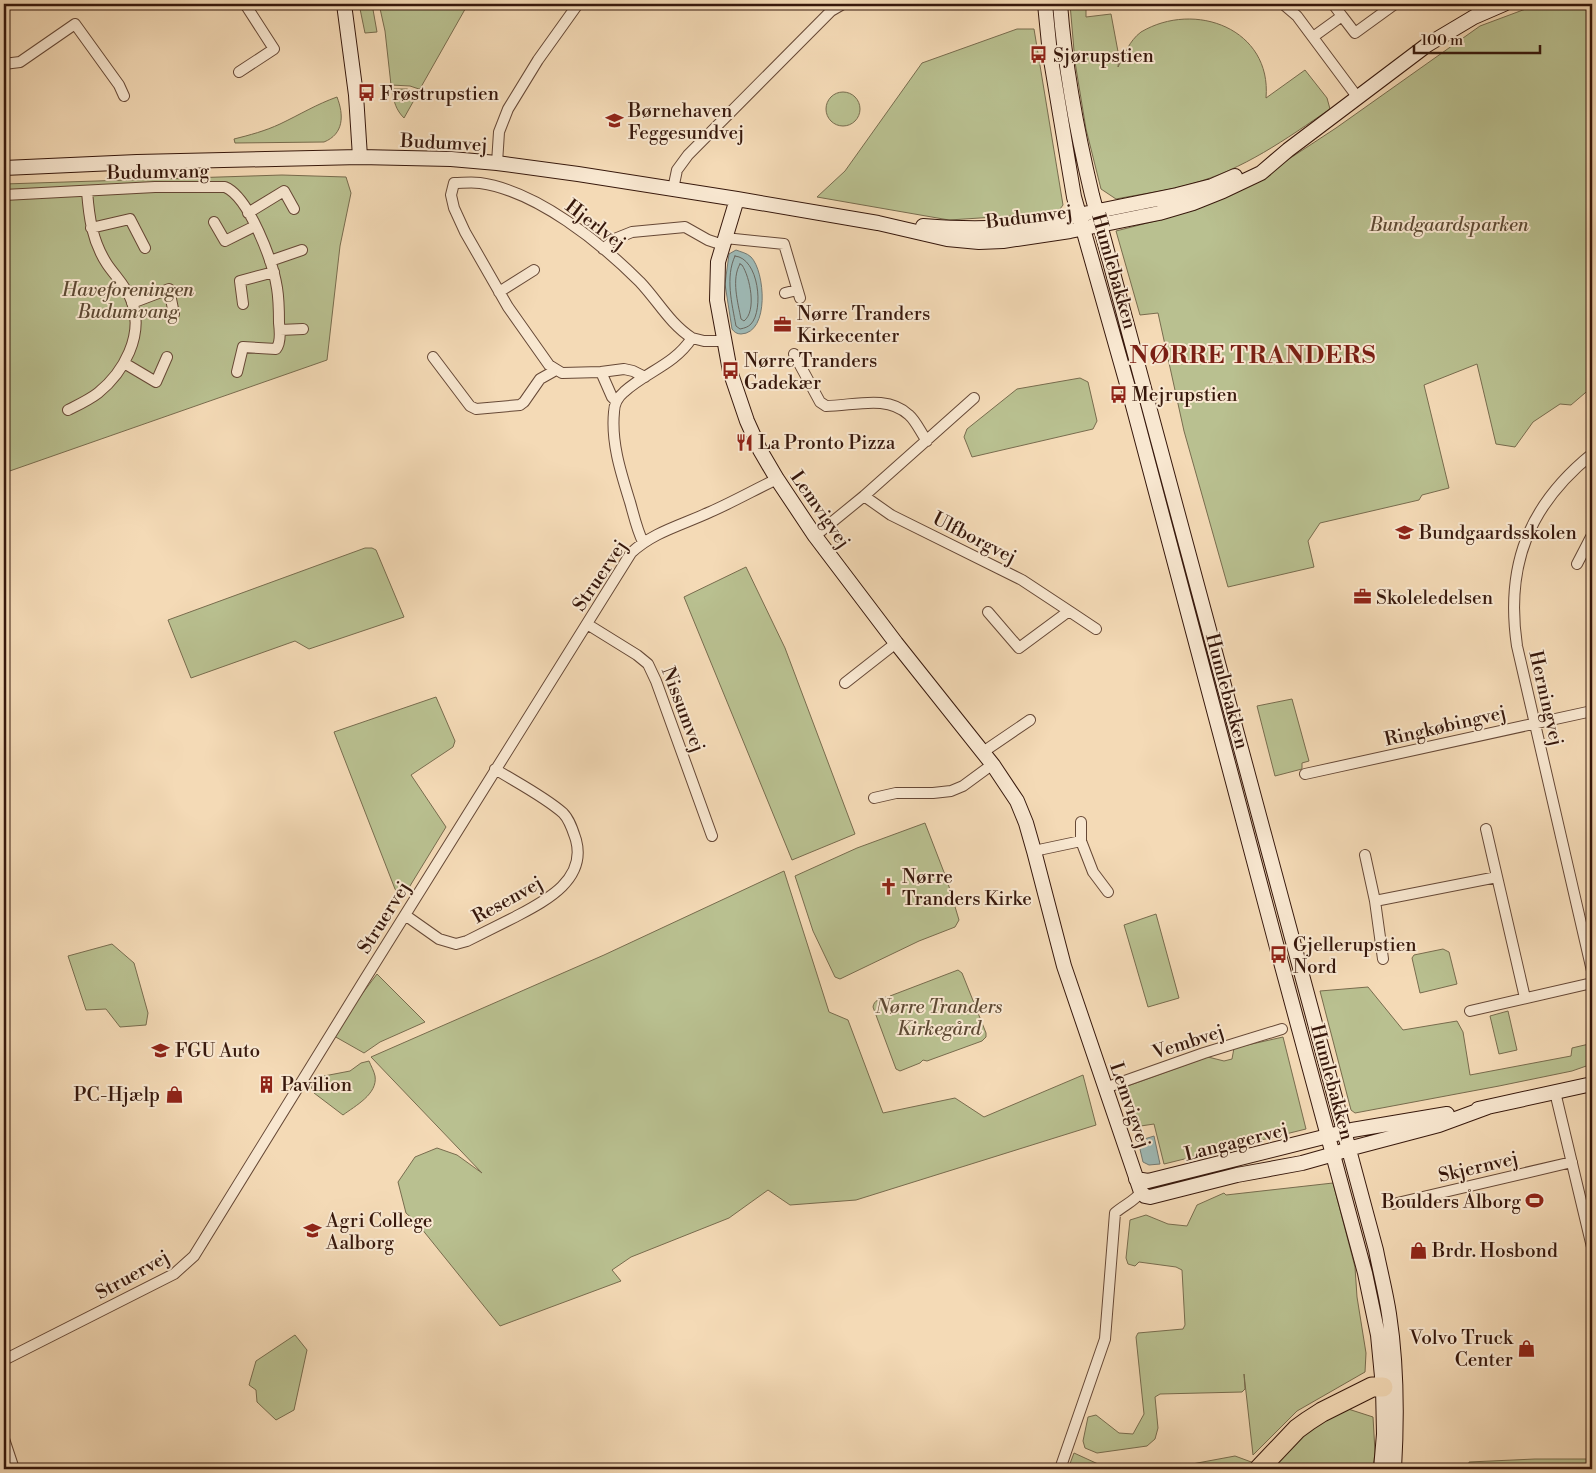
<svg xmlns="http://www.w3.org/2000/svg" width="1596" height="1473" font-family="'Libre Bodoni',serif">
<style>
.green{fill:#b9c090;stroke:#786c4e}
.water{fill:#9eb9b5;stroke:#757971}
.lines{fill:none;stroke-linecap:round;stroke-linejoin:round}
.shore{stroke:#6a6860;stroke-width:1}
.street-casing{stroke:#664836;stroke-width:12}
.secondary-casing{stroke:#37180c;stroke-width:16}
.highway-casing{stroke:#37180c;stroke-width:21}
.street{stroke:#f8e7d0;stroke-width:10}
.secondary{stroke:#f8e7d0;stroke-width:14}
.highway{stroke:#f4dab6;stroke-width:19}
.labels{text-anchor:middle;stroke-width:4;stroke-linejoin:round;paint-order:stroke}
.poi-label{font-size:19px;fill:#37180c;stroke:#f8e7d0;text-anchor:start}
.street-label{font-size:19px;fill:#37180c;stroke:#f8e7d0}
.park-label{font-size:19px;font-style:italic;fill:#5e4a34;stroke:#f8e7d0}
.district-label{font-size:24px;font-weight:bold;letter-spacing:1px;fill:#7a1f14;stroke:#f8e7d0}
</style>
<rect width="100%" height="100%" fill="#f4dab6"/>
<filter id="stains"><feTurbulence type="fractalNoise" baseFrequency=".004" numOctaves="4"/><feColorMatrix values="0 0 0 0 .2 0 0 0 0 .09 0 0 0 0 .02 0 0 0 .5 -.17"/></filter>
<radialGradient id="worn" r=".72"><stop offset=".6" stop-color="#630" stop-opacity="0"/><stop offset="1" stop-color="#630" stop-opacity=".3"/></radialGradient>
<!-- green -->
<path class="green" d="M359,4h13l5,28 -12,1z
M379,4h89l-47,83 -2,2 -9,-3 -19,-1 -6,-54z
M1070,4h16v13l25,-3 8,43 -1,10c7,-13 11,-26 23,-35 54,-32 131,-3 125,66l39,-28 22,28 3,11c-44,30 -87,61 -139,75 -24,7 -50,10 -75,15l-15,-10 -15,-60 -11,-67z
M1539,4h53v383l-21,18 -11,-1 -27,18 -18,25 -19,-3 -19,-80 -53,21 25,103 -27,7 -3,5 -99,23 -12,18 6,26 -86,20 -44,-156 -26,-118 -18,2 -24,-84 51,-13 96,-42 73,-48 144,-102z
M1017,29h17l29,176 -6,8 -108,7 -132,-23 28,-26 77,-108z
M393,89h14l11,4 -14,25c-8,-8 -10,-16 -12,-27z
M826 109a17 17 0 1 1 34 0a17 17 0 1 1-34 0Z
M337,97c7,18 7,37 -13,45l-89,1 -1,-4c16,-4 31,-8 46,-15 19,-9 37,-20 57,-27z
M282,175l64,2 5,16 -11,53 -13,114 -323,113v-289z
M1080,378l8,4 9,39 -4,8 -121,28 -8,-20 3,-8 50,-40z
M365,548h7l4,2 28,67 -95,32 -14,-8 -104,37 -23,-58z
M746,567l39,81 70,186 -63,26 -108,-263z
M436,697l19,44 -2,6 -42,28 35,52 -44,72 -7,-10 -61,-157z
M1292,699l17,62 -7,2v6l-27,7 -18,-70z
M925,823l22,57 12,40 -4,7 -36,14 -79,38 -5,-2 -22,-46 -18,-55 62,-28z
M784,871l45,141 19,8 35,93 72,-15 29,19 99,-42 13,50 -240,75 -66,5 -22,-15 -39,28 -98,39 -19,13 9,11 -121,45 -83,-103 -11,-10 -8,-31 17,-25 22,-9 20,7 25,18 -111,-116 233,-102z
M1156,914l23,84 -31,9 -24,-82z
M112,944l22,19 14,50 -2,12 -26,2 -14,-18 -20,1 -18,-54z
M1443,949l6,3 8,32 -37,9 -8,-35 2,-3z
M958,970l4,3 24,60v4l-4,4 -55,20 -4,-1 -3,3 -20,8 -4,-2 -23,-62c1,-7 7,-8 13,-10l3,1 1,-2z
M377,974l48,48 -45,20 -16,11 -30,-17 22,-34z
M1368,987l35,43 54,-9 6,11 7,43 101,-19 1,-8 17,-4 3,-5v25l-20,7 -73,15 -144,27 -4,-3 -31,-119z
M1508,1011l9,39 -18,4 -9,-38z
M1283,1037l23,92 -142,35 -10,-40 -20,3 -12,-39 86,-31 16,4 8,-2 2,-11z
M369,1061c2,5 5,10 6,15 3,18 -20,30 -32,39l-29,-22 -3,-6 13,-11 26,-5 11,-8z
M1333,1183l22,84 2,30 9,56 -1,19 -68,39 -44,44 -9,-81 1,15 -3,3 -82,2 -5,3 3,31 -3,11 -8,7 -50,7 -12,-5 -2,-7 5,-24 8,-2 23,18 14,1 11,-20 -8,-77 2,-4 45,-4 2,-4 -3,-55 -6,-3 -37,-5 -4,4 -7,-2 -2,-6 4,-38 16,-5 22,9 19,2 10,-21 27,-12 2,2z
M295,1335l12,15 -13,60 -18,10 -19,-18 -1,-12 -7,-5 7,-24z
M1342,1407l31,10 2,35 -2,17h-106l25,-27z
M1074,1453l35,16h-41z
M1235,1456l19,7 -6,6h-83z
M1535,1459h57v10h-123v-7z"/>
<!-- water -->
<path class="water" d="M736,250c5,2 11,3 15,7 14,14 19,76 -10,77 -4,0 -7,-2 -9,-5l-7,-45 4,-30z
M1154,1136l6,28 -11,1 -6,-3 -5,-21z"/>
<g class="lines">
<!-- shore -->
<path class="shore" d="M735,256c24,2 29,54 16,68 -3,3 -6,4 -11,5l-4,-3c-4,-22 -11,-49 -1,-70z
M740,264l2,1c8,12 15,46 2,56l-3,-2c-3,-16 -10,-40 -1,-55z"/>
<defs>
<path id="street" d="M1283,4l14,12 61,82
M1333,4l9,12
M1313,37l29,-21 13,17 40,-29
M4,64l16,-2 55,-38 44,61 5,11
M239,72l35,-23 -29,-45
M497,163l2,-31 9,-23 30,-49 40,-56
M673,189l4,-19 11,-15 143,-144 12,-7
M4,195l151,-8h70c24,10 48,75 52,101 2,12 2,23 2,35 1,8 2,20 -3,26l-33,-2 -6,25
M248,213l36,-22 10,18
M214,222l11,19 30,-15
M91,228l39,-9 15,29
M725,238l59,6 16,54
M603,249l14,-11 15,-6 53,-5 23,13 15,5
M270,261l32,-11
M499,292l35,-22
M785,293l12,-3
M132,303l37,-14 5,25
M243,304l-3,-23 34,-9
M280,330l23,-1
M794,354l26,48 6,4c27,0 61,-12 83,9 7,6 12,18 18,26
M433,357l37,49 6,3 44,-4 4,-3 16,-23 16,-9
M124,363l32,19 11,-25
M601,372l11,25 4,4
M645,377l-12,-6 -9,-2 -23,3 -39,1 -13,-8 -41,-58 -43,-75 -11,-24 -3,-13 3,-12c8,0 18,-1 26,0 57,8 121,60 160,99 18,19 30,42 52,56
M68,410c10,-5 21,-10 30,-17 26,-21 46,-58 34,-91 -5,-15 -17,-26 -25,-38 -15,-23 -18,-47 -20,-73
M1592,454c-63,51 -87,111 -75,192l75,325
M864,496l27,19 131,65 47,31 -50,37 -31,-36
M815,536l49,-40 110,-98
M643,542c-6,-12 -9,-26 -13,-40 -9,-29 -19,-59 -16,-90 0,-7 4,-15 10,-20 23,-21 49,-26 68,-54l12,3h20
M1577,564l15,-29
M1069,611l27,18
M587,624l50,31 11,9 8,17 56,155
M845,683l51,-40
M983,752l47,-32
M1305,774l287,-63
M874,798l22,-5h37l18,-2 12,-5 30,-22
M1081,822v19
M1486,829l39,169
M1034,851l47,-10 12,31 15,20
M1365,855l10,46 8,58
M1375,901l122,-24
M405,915l34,24 17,5 11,-3c16,-8 32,-16 48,-24 28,-15 72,-36 61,-77 -3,-9 -6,-20 -13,-27 -18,-16 -47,-31 -68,-44
M1470,1011l122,-28
M1105,1088l99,-35 78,-24
M1555,1092l37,155
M1393,1204l179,-42
M4,1360l170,-86 20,-18 171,-277 266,-426c22,-21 51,-28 79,-41 23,-10 44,-22 67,-33
M4,1439l10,30
M1060,1469l45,-130 10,-126c9,-8 20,-12 26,-21"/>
<path id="secondary" d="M344,4l12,91 4,62
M1045,4l5,50 24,143 57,201 148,557 86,318 13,62 5,52 1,47 -3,35
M1060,4c5,64 17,128 32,191l284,1055c4,21 10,43 13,64 8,52 8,104 5,155
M4,168l133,-6 223,-5 91,2 46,4 81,11 159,25 141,24 69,16 32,3 24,-1 67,-10 89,-18 34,-10 30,-12 38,-18 27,-23 139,-105 47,-28 30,-13
M737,199l-19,63 -1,38 13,71 17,50 13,29 17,29 38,57 81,107 97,122 24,36 9,22 8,28 30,115 77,226 4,4 5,1 87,-22 65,-12 32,-9 14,-5 91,-24 49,-18
M923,226c38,3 74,4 111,-2l143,-29 35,-9 23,-10
M1478,1109l114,-25
M1136,1179l12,2 204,-51 95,-16"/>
<path id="highway" d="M1259,1469l38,-40 11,-8 14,-9 50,-25h11"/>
</defs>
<!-- street casing -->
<use href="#street" class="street-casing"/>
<!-- secondary casing -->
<use href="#secondary" class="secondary-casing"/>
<!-- highway casing -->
<use href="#highway" class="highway-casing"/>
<!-- street -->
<use href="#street" class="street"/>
<!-- secondary -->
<use href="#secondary" class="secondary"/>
<!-- highway -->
<use href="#highway" class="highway"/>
</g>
<!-- icons -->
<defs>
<symbol id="bus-bare" viewBox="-9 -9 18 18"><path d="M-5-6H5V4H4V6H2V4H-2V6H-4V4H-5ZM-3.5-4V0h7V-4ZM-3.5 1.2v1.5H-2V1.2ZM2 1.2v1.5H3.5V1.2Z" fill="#8f2418" stroke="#f8e7d0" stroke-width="2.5" paint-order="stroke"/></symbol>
<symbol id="school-bare" viewBox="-9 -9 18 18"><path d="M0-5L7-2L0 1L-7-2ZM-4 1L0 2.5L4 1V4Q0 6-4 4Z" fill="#8f2418" stroke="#f8e7d0" stroke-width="2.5" paint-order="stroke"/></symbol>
<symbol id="office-bare" viewBox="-9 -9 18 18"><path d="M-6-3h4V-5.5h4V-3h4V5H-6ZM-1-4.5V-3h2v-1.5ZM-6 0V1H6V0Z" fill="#8f2418" stroke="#f8e7d0" stroke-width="2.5" paint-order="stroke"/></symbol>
<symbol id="restaurant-bare" viewBox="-9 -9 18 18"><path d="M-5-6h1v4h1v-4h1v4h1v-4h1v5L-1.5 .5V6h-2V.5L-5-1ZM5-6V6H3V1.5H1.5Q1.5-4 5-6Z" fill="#8f2418" stroke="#f8e7d0" stroke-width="2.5" paint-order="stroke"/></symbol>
<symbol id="church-bare" viewBox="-9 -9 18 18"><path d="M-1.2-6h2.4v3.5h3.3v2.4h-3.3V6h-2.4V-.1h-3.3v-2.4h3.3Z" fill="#8f2418" stroke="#f8e7d0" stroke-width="2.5" paint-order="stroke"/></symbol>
<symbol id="building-bare" viewBox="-9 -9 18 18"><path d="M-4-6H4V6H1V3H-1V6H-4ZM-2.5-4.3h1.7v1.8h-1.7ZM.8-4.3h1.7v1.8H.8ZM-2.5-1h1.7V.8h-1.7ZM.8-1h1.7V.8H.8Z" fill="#8f2418" stroke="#f8e7d0" stroke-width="2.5" paint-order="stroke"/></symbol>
<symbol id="shop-bare" viewBox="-9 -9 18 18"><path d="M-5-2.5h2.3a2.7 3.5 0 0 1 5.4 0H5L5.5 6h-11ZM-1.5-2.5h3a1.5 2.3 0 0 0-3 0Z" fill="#8f2418" stroke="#f8e7d0" stroke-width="2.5" paint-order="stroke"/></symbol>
<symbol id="stadium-bare" viewBox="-9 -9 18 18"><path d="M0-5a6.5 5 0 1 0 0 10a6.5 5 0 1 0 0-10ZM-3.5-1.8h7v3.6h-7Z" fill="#8f2418" stroke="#f8e7d0" stroke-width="2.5" paint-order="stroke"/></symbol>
<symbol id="university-bare" viewBox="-9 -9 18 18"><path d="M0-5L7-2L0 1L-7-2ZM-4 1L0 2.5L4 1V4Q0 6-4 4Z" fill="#8f2418" stroke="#f8e7d0" stroke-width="2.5" paint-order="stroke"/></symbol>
</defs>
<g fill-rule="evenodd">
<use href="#bus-bare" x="1026" y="42" width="25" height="25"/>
<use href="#bus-bare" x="354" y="80" width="25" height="25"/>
<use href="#school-bare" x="602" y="108" width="25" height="25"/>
<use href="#office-bare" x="770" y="312" width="25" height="25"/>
<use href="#bus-bare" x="718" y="358" width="25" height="25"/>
<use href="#bus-bare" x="1106" y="382" width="25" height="25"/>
<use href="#restaurant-bare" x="732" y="430" width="25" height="25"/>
<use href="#school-bare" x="1392" y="520" width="25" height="25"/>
<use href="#office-bare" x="1350" y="584" width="25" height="25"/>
<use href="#church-bare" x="876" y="874" width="25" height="25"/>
<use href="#bus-bare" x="1266" y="942" width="25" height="25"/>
<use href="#school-bare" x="148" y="1038" width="25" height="25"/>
<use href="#building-bare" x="254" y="1072" width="25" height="25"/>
<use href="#shop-bare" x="162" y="1082" width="25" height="25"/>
<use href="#stadium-bare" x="1522" y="1188" width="25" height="25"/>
<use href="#university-bare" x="300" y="1218" width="25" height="25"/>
<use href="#shop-bare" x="1406" y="1238" width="25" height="25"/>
<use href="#shop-bare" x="1514" y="1336" width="25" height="25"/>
</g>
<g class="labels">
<!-- poi labels -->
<g class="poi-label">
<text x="1053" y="62">Sjørupstien</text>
<text x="380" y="100">Frøstrupstien</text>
<text x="628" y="117">Børnehaven<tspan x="628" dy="22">Feggesundvej</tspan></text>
<text x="797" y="320">Nørre Tranders<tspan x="797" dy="22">Kirkecenter</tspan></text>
<text x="744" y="367">Nørre Tranders<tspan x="744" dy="22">Gadekær</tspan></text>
<text x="1132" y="401">Mejrupstien</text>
<text x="758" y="449">La Pronto Pizza</text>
<text x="1419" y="539">Bundgaardsskolen</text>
<text x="1376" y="604">Skoleledelsen</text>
<text x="902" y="883">Nørre<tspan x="902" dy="22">Tranders Kirke</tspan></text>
<text x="1293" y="951">Gjellerupstien<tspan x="1293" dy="22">Nord</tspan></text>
<text x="175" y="1057">FGU Auto</text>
<text x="281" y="1091">Pavilion</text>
<text x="160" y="1101" text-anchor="end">PC-Hjælp</text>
<text x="1521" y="1208" text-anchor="end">Boulders Ålborg</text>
<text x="326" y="1227">Agri College<tspan x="326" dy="22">Aalborg</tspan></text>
<text x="1432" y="1257">Brdr. Hosbond</text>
<text x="1513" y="1344" text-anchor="end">Volvo Truck<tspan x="1513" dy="22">Center</tspan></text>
</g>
<!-- street labels -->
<g class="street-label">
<text transform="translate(444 142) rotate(3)" y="7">Budumvej</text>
<text transform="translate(158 171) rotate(-1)" y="7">Budumvang</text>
<text transform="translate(1029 216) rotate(-7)" y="7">Budumvej</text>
<text transform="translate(596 224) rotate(37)" y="7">Hjerlvej</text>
<text transform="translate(1115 271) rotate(74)" y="7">Humlebakken</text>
<text transform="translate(821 509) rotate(55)" y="7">Lemvigvej</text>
<text transform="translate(975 537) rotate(27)" y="7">Ulfborgvej</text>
<text transform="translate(599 575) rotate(-56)" y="7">Struervej</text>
<text transform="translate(1228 691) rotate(75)" y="7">Humlebakken</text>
<text transform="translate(1547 698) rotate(77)" y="7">Herningvej</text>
<text transform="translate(684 709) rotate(69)" y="7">Nissumvej</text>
<text transform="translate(1445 725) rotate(-13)" y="7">Ringkøbingvej</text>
<text transform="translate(507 899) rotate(-29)" y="7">Resenvej</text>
<text transform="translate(383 917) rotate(-58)" y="7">Struervej</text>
<text transform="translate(1188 1041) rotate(-18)" y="7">Vembvej</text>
<text transform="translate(1333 1082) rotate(75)" y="7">Humlebakken</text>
<text transform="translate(1131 1105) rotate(71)" y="7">Lemvigvej</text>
<text transform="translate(1236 1141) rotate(-14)" y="7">Langagervej</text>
<text transform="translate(1478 1166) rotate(-13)" y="7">Skjernvej</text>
<text transform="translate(132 1274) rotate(-29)" y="7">Struervej</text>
</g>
<!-- park labels -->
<g class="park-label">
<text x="1449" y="231">Bundgaardsparken</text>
<text x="128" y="296">Haveforeningen<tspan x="128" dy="22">Budumvang</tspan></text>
<text x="939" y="1013">Nørre Tranders<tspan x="939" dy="22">Kirkegård</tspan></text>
</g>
<!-- district labels -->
<g class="district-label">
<text x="1253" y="363">NØRRE TRANDERS</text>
</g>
</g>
<!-- margin -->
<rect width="1596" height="1473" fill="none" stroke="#f4dab6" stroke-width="20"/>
<rect x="5" y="5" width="1586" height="1463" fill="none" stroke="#37180c" stroke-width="2.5"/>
<rect x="10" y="10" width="1576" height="1453" fill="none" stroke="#37180c"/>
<!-- scale -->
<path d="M1414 45v8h126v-8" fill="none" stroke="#37180c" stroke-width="2.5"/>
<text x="1421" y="45" font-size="15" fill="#37180c" stroke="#f8e7d0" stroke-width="4" paint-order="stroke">100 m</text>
<rect width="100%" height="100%" filter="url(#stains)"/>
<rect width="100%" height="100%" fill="url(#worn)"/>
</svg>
